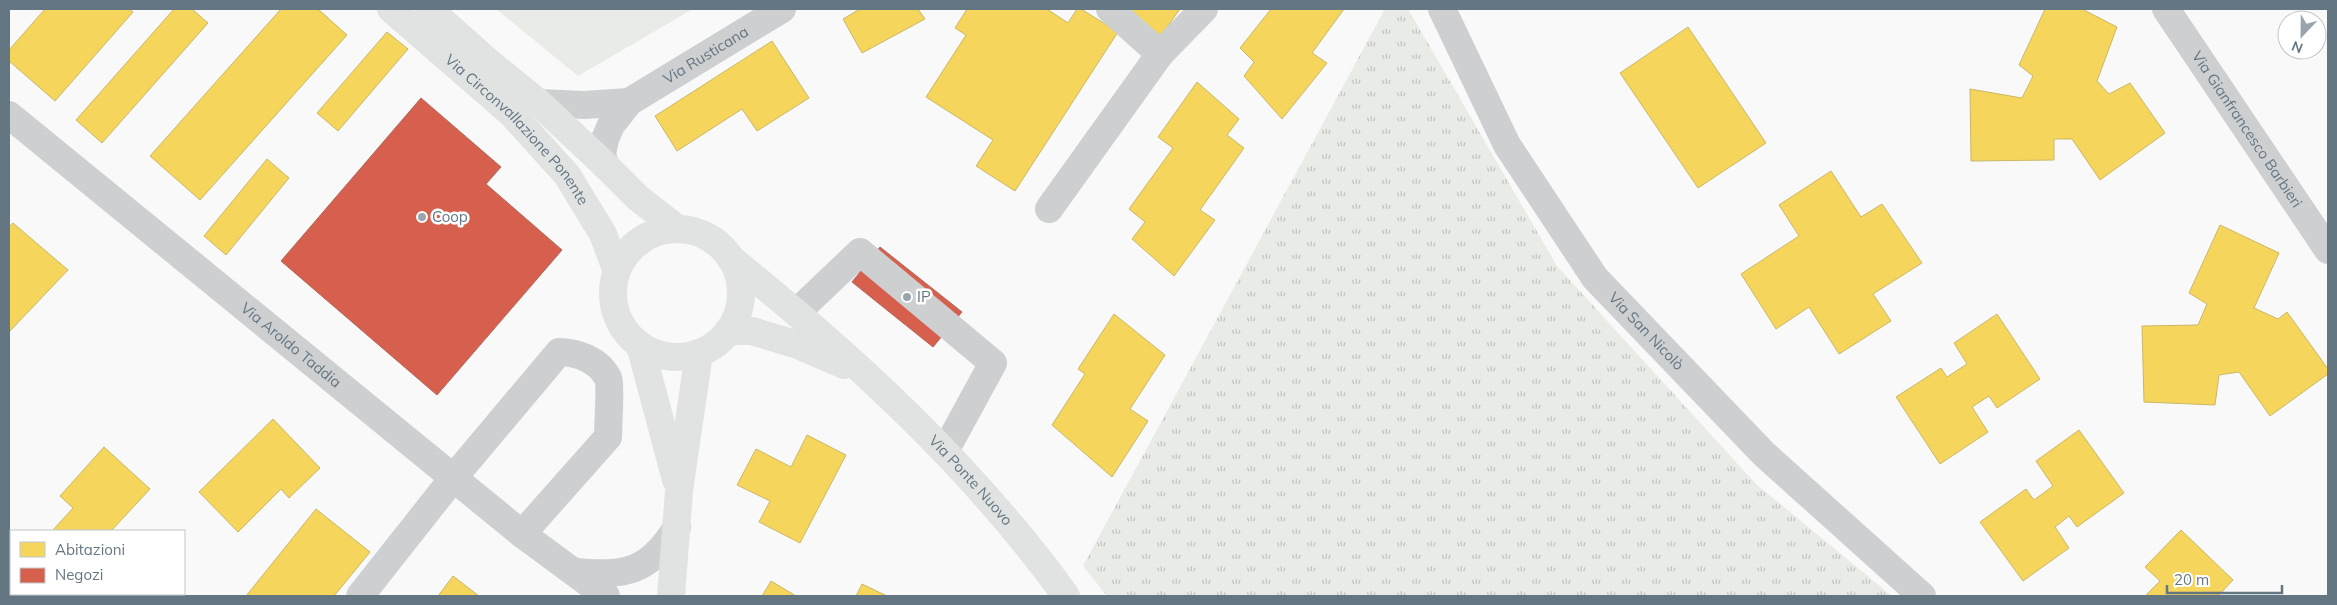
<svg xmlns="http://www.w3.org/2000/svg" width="2337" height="605" font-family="Mulish,sans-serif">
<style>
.park{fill:url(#park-tufts)}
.garden{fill:#e8ebe6}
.homes{fill:#f6d55c;stroke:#cab868}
.shops{fill:#d6604d;stroke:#b4675d}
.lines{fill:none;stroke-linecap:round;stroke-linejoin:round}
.minor{stroke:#cecfd0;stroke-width:28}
.major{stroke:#e1e2e2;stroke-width:28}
.poi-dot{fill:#99a4ac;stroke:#fff;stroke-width:2}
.labels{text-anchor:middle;stroke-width:5;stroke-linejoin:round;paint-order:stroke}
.street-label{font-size:15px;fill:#657683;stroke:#fff}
.poi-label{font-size:15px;fill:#657683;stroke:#fff;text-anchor:start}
</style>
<defs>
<pattern id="park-tufts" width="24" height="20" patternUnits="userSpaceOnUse" patternTransform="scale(1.25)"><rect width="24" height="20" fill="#e8ebe6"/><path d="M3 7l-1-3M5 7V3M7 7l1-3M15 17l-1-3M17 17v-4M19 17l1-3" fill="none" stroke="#c0c3c0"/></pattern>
</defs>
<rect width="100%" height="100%" fill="#f9f9f9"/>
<!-- park -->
<path class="park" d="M1385,9h23l149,257 199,218 136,112h-785l-24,-30z"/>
<!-- garden -->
<path class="garden" d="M496,9h197l-115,67z"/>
<!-- homes -->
<path class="homes" d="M45,9h84l4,3 -78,89 -46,-40v-11z
M174,9h18l16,14 -106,120 -26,-23z
M281,9h37l29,26 -147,165 -50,-44z
M860,9h58l7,10 -63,34 -19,-34z
M967,9h80l21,14 9,-14h4l37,23 -103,159 -39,-25 17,-26 -67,-43 40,-62 -11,-7z
M1129,9h51l-20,28z
M1271,9h73l-32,44 15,10 -45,56 -38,-43 10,-14 -14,-14z
M2045,9h37l35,18 -20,54 12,13 21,-11 35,50 -65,47 -28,-41h-18v21l-83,1 -1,-72 52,9 11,-22 -14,-11z
M1688,27l78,116 -68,45 -78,-115z
M387,32l21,17 -70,82 -21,-18z
M772,41l37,57 -52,33 -15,-22 -65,42 -22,-35z
M1197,82l42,37 -12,16 17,13 -44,62 15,10 -41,56 -42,-37 13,-17 -16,-13 44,-61 -15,-11z
M267,159l22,19 -63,77 -22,-19z
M1831,171l30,46 21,-13 40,59 -49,31 18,27 -52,33 -30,-47 -33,22 -35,-55 58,-38 -20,-31z
M13,223l55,47 -59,62v-105z
M2220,225l59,28 -25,55 24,11 9,-7 41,57v5l-58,42 -31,-44 -20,3 -4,30 -71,-3 -2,-76 56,-1 9,-21 -18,-11z
M1114,314l51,41 -35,54 18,12 -36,56 -60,-52 33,-51 -7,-5z
M1997,314l43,65 -43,29 -8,-12 -17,11 16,25 -48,32 -44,-67 45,-29 6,9 20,-13 -13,-21z
M273,419l47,49 -31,30 -8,-9 -43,43 -39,-40z
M2079,430l45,63 -47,34 -8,-11 -14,11 14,21 -46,33 -43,-59 46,-33 8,11 19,-14 -17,-25z
M807,435l39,20 -46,88 -41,-21 11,-21 -33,-16 19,-36 35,18z
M104,447l46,42 -39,42h-59l21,-23 -13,-12z
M316,509l54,43 -36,44h-88z
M2181,530l52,50 -15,16h-73l15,-15 -15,-14z
M453,576l26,20h-41z
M771,581l25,15h-34z
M862,584l25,12h-31z
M100,594h36l-2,2h-31z"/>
<!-- shops -->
<path class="shops" d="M421,98l80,69 -15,17 76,66 -125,145 -156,-134z
M880,247l82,65 -29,35 -81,-65z
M9,529l2,2v47l-2,-3z
M11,581v13h28l-3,2h-27v-13z"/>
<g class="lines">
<!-- minor -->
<g class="minor">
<path id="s1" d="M1442,9l65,136 88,133 169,176 158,142"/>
<path id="s2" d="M2166,9l162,241"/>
<path d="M1160,54l44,-45"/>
<path d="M539,103l45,2 45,-3"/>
<path id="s3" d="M9,115l513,419 84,62"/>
<path id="s4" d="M605,165l-3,-11 3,-15 6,-14 18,-23 153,-93"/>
<path d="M1049,209l111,-155 -50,-45"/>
<path d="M797,312l63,-60 133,111 -48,88"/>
<path d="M575,572c50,4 74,1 102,-45"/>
<path d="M360,596l94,-119 105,-125c18,0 40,8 49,26 3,8 0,47 0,59l-86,97"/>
</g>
<!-- major -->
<g class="major">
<path id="s5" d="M391,9l121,105 55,61 36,59 13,35"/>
<path d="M429,9l57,51 53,43 66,62 33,33 40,31"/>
<circle cx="677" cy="293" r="64"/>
<path id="s6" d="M730,258c124,100 243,209 336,338"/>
<path d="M728,331h24l43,13 49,21"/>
<path d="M640,345l36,135"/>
<path d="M671,596l8,-105 20,-138"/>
</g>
</g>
<!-- markers -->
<g class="poi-dot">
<circle cx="422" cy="217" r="5"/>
<circle cx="907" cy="297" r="5"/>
</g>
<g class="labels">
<!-- street labels -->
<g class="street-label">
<text dy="5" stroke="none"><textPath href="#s4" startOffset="161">Via Rusticana</textPath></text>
<text dy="5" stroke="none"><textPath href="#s2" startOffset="145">Via Gianfrancesco Barbieri</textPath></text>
<text dy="5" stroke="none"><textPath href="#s5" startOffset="175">Via Circonvallazione Ponente</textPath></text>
<text dy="5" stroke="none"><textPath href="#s1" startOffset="384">Via San Nicolò</textPath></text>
<text dy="5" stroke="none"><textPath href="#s3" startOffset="364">Via Aroldo Taddia</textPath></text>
<text dy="5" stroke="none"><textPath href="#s6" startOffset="328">Via Ponte Nuovo</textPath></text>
</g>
<!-- poi labels -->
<g class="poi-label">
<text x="432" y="222">Coop</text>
<text x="917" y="302">IP</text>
</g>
</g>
<!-- border -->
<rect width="2337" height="605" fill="none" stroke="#657683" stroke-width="20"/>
<!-- legend -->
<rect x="10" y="530" width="175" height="65" fill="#ffffff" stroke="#c1c8cd"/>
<rect x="20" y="542" width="25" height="15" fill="#f6d55c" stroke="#c1c8cd"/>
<text x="55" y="555" font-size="15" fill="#657683">Abitazioni</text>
<rect x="20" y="568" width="25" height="15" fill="#d6604d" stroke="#c1c8cd"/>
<text x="55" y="580" font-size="15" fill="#657683">Negozi</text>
<!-- north arrow -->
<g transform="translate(2302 35) rotate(202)"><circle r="24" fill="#ffffff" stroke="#c1c8cd"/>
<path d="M0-4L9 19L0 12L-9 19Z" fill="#99a4ac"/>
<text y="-8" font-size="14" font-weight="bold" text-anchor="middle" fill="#657683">N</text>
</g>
<!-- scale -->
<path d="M2167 585v8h115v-8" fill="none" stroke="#657683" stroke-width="2.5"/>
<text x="2174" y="585" font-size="15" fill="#657683" stroke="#ffffff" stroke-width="4" paint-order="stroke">20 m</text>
</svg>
